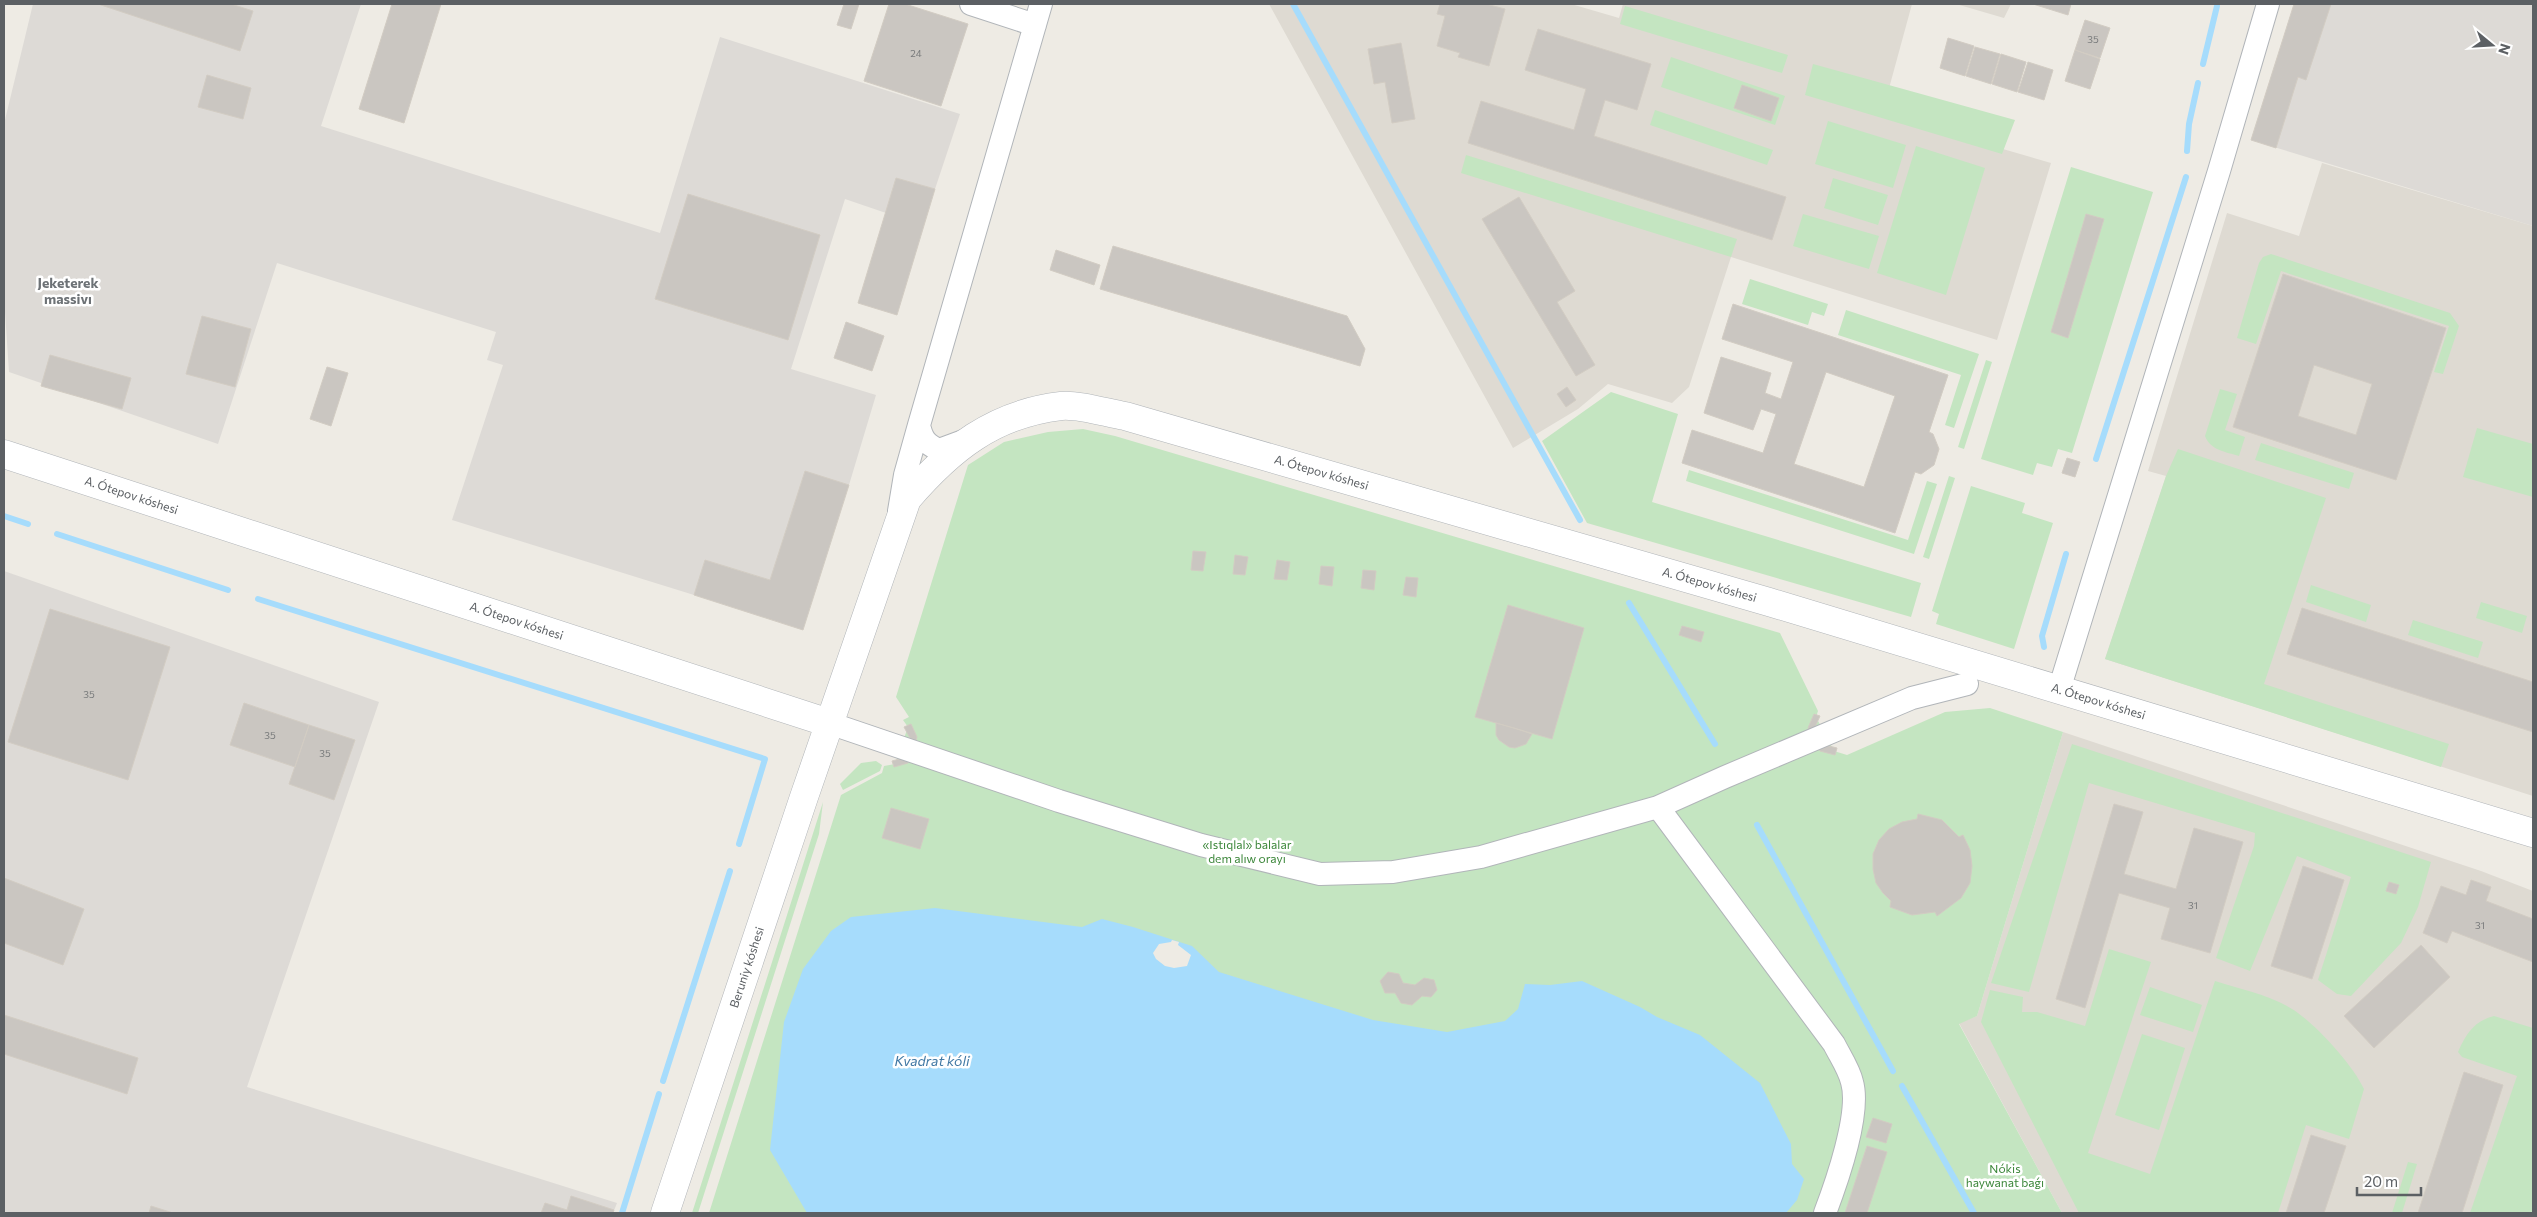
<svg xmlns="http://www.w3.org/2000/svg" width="2537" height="1217" font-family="Commissioner,sans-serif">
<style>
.industrial{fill:#dddad6}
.education{fill:#dedad2}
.green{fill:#c4e5c1}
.water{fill:#a6dcfc}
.pier{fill:#eeebe4}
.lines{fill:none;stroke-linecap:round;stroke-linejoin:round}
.stream{stroke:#a6dcfc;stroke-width:6}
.building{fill:#cac6c1;stroke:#d2ccc3;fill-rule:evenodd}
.street-casing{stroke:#b1b5b9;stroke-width:24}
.secondary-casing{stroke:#b0b4b8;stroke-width:29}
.street{stroke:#fff;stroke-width:22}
.secondary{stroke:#fff;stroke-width:28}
.labels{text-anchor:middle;stroke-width:5;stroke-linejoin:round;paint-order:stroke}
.number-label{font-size:10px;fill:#787a7b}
.street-label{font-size:12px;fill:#5c6064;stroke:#fff}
.park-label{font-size:12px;fill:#3b8639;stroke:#fff}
.neighbourhood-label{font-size:14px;font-weight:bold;fill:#6d7276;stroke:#fff}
.water-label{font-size:14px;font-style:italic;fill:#4178a4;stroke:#fff}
</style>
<rect width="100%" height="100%" fill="#eeebe4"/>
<!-- industrial -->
<path class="industrial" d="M33,4h328l-40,122 339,107 60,-196 240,77 -25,75 -39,-11 -10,35 -41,-14 -54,170 85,26 -27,90 -44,-13 -35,108 -65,-20 -11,35 -242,-75 51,-155 -16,-5 9,-28 -219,-69 -59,181 -209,-72 -5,-75v-173z
M2294,4h239v222l-282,-86z
M4,571l375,131 -132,385 370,116 -4,10h-609z"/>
<!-- education -->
<path class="education" d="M1269,4h302l48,14 4,-14h289l-30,110 169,49 -54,177 -266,-83 -42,130 -17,16 -64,-19 -30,25 -65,39z
M1956,4h55l-7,14z
M2322,163l211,63v570l-428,-137 61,-183 -18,-5 79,-258 72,23z
M2063,732l418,139 52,20v322h-471l-103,-190 18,-7z"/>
<!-- green -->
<path class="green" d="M1625,6l163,49 -6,18 -162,-49z
M1671,57l114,39 -10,29 -114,-38z
M1813,64l202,56 -13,34 -197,-59z
M1655,110l118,40 -6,15 -117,-40z
M1828,121l78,24 -13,43 -78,-24z
M1916,146l69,22 -39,127 -69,-22z
M1466,155l271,84 -6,18 -270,-84z
M2071,167l82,25 -81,261 -14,-4 -6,18 -15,-4 -4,12 -52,-16z
M1833,178l55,17 -10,30 -54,-17z
M1803,214l76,22 -10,33 -76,-23z
M2271,254l179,59 9,13 -16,48 -9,-2 15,-46 -168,-55 -25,73 -19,-6 22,-75 4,-6z
M1750,279l78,25 -4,12 -12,-4 -4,13 -66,-21z
M1846,310l133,44 -25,74 -9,-3 16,-50 -123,-40z
M1986,360l6,2 -28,87 -6,-2z
M2220,389l17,5 -12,36 20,7 -6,19c-13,-4 -29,-6 -34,-20z
M1611,392l67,22 -26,88 269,81 -10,34 -324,-94 -45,-82z
M2477,428l56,16v53l-70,-20z
M1083,429l32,7 665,197 38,78 -2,6 18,34 13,4 98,-43 45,-4 73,24 -86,284 -18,8 103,189h-1353l132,-418 41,-22 2,-7 11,-2 13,-37 -5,-7 6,-3 -13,-20 72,-232 36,-23 44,-10z
M2261,443l93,30 -5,16 -94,-29z
M2178,449l148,49 -62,186 185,60 -8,23 -336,-108 61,-183z
M1689,470l219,70 19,-59 10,3 -23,70 -228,-73z
M1949,476l6,2 -26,81 -6,-2z
M1971,486l54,17 -3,10 31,10 -39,126 -78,-25 3,-10 -7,-3z
M2311,585l60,20 -5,17 -60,-20z
M2481,602l46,14 -5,17 -46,-15z
M2413,620l70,22 -5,16 -70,-23z
M2072,744l359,118 -13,45 -17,36 -50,53 -14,-2 -19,-14 33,-103 -54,-21 -47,115 -34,-13 38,-112 1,-13 -166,-50 -60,209 -38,-9z
M876,761l6,4 -2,6 -37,19 -3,-6 21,-21z
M823,802l-4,32 -121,379h-6z
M2109,949l42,13 -63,191 62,21 65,-193c25,8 55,14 77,28 23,14 61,56 72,80l-15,50 -43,-14 -28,88h-199l-98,-191 9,-32 33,7 -1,15h15l48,14z
M2150,987l52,18 -9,27 -53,-17z
M2494,1016l39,12v185h-63l47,-137 -55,-19 -4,-5c8,-18 16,-31 36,-36z
M2142,1034l43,14 -26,82 -44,-15z
M2408,1162l9,2 -15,49h-10z"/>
<!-- water -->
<path class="water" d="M935,908l147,19 20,-8 31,8 59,19 27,26 154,48 74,12 58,-11 13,-12 7,-25 25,1 32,-4 58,26 17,10 43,18 60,48 31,61 1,20 12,15 -7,21 -11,13h-979l-37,-63 14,-128 19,-53 28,-38 20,-14z"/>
<!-- pier -->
<path class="pier" d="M1172,940l7,2 -1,3 13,10 -4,11 -13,2 -9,-2 -9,-7 -3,-6 6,-9 12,-2z"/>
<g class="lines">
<!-- stream -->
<path class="stream" d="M1293,4l287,516
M2203,64l14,-58
M2187,151l2,-27 9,-41
M2096,459l90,-282
M4,516l24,8
M57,534l171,56
M258,599l507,160 -26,85
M1629,603l86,141
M2044,647l-2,-11 24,-82
M1757,825l136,246
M663,1081l67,-210
M1902,1086l72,127
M622,1213l37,-119"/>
</g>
<!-- building -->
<path class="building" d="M98,4h133l22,7 -13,40z
M392,4h49l-37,119 -45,-14z
M844,4h15l-8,25 -14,-4z
M889,4h16l63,20 -27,82 -77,-25z
M1440,4h46l19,5 -16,57 -31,-9 2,-4 -23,-7 8,-30 -8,-2z
M2033,4h38l-3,11z
M2294,4h37l-25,76 -8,-3 -22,71 -25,-8z
M2085,20l25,8 -10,30 -25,-8z
M1538,29l113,35 -14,46 -32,-10 -11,36 192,61 -14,43 -304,-97 13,-42 93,29 12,-41 -61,-19z
M1948,38l26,8 -9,30 -25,-8z
M1401,43l14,76 -23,4 -7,-41 -11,2 -6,-35z
M1975,47l25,7 -9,30 -25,-8z
M2075,50l25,9 -10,30 -25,-8z
M2001,54l25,8 -9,30 -25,-8z
M2028,62l25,8 -9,30 -26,-8z
M207,75l44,13 -8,31 -45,-12z
M1742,85l37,13 -8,23 -37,-13z
M896,178l39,11 -38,126 -39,-12z
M688,194l132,41 -32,105 -133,-41z
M1519,197l56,94 -18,11 38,63 -19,11 -94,-157z
M2086,214l18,5 -36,119 -17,-6z
M1113,246l234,70 18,33 -5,17 -260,-77z
M1056,250l44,15 -6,20 -44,-15z
M2283,274l163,54 -50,152 -163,-53zM2314,365l58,19 -16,51 -58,-19z
M1733,304l215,71 -19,57 4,2 6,15 -5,16 -13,9 -6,-2 -20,61 -213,-70 10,-33 71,23 13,-39 -15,-5 -8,21 -49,-17 17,-56 50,16 -6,20 16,6 12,-37 -71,-23zM1826,372l69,24 -31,91 -70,-23z
M202,316l49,13 -16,58 -49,-13z
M846,322l38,14 -12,35 -38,-13z
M50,355l81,23 -9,31 -81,-23z
M327,367l21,6 -17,53 -21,-7z
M1567,387l9,13 -10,7 -9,-13z
M2067,458l13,4 -5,15 -13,-4z
M805,471l44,14 -46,145 -109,-35 11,-35 65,20z
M1193,551l13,1 -3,19 -12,-1z
M1235,555l13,2 -3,18 -12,-1z
M1277,560l13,2 -3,18 -13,-1z
M1321,566l13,1 -2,19 -13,-2z
M1363,570l13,1 -2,19 -13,-2z
M1406,577l12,1 -2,19 -13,-2z
M1508,605l76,23 -32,111 -77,-22z
M2302,608l231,74v50l-246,-78z
M50,609l120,38 -42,133 -120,-38z
M1682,626l22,6 -3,10 -22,-7z
M244,703l65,22 -14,42 -65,-22z
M1814,714l6,2 -5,11 10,18 12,3 -2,7 -15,-4 -12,-23z
M1496,723l18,5 18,6 -6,10 -11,4 -6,-1 -10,-7 -3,-5z
M911,724l6,13 -6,20 -3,6 -14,4 -2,-6 11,-3 7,-20 -6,-11z
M309,725l46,15 -21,60 -45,-16z
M2114,804l29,8 -19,62 52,15 18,-61 49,14 -33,111 -49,-14 9,-31 -51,-15 -34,115 -29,-9z
M891,808l38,11 -9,30 -38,-11z
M1918,814l24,6 17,17 4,-2 7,15 2,16 -2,17 -9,15 -24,18 -2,-4 -23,3 -22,-8 1,-6 -8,-8 -7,-10 -3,-14v-15l6,-14 10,-11 13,-7 15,-3z
M2303,866l41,14 -32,99 -41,-13z
M4,878l80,31 -21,56 -59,-22z
M2471,880l20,7 -5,14 47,18v43l-81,-31 -5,12 -24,-10 18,-47 25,9z
M2389,882l10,3 -3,9 -10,-3z
M2421,945l29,32 -76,71 -30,-32z
M1388,972l11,2 4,9 12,2 9,-7 10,2 3,10 -6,7 -9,-1 -10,9 -11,-2 -6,-10h-10l-5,-12z
M4,1015l134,43 -11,36 -123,-40z
M2464,1072l39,13 -41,128h-44z
M1873,1118l19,6 -6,19 -20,-6z
M2311,1135l35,11 -22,67h-38z
M1867,1146l20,6 -20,61h-22z
M571,1196l43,14 -1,3h-72l4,-10 22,7z
M151,1206l22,7h-24z"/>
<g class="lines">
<defs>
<path id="street" d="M971,4l64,21
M919,425c3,14 7,19 20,25l27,-10
M899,511l6,-36 14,-50 122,-421
M2059,690l160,-519 49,-167
M829,723l230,78 142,44 119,29 73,-2 88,-15 177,-50 67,-30 187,-79 55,-14
M1658,807l176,237c6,12 15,25 18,38 9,31 -16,102 -27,131"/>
<g id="secondary">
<path id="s1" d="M4,454l825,269"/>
<path id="s2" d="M665,1213l139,-416 103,-298c43,-50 86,-85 154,-93 17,-2 46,7 64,10l644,186 764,231"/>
</g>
</defs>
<!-- street casing -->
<use href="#street" class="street-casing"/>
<!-- secondary casing -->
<use href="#secondary" class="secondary-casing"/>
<!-- street -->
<use href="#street" class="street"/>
<!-- secondary -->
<use href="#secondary" class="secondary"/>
</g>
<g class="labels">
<!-- number labels -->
<g class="number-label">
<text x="2093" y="43">35</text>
<text x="916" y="57">24</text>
<text x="89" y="698">35</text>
<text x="270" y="739">35</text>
<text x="325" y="757">35</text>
<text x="2193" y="909">31</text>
<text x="2480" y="929">31</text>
</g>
<!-- street labels -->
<g class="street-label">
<text dy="4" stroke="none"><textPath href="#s2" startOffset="1208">A. Ótepov kóshesi</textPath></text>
<text dy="4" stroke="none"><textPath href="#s1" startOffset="134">A. Ótepov kóshesi</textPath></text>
<text dy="4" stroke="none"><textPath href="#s2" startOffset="1612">A. Ótepov kóshesi</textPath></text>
<text dy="4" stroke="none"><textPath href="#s1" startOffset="539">A. Ótepov kóshesi</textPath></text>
<text dy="4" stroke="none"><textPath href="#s2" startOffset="2018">A. Ótepov kóshesi</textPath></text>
<text dy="4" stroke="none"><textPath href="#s2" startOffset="259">Beruniy kóshesi</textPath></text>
</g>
<!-- park labels -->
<g class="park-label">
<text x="1247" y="849">«Istıqlal» balalar<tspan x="1247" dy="14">dem alıw orayı</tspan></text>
<text x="2005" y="1173">Nókis<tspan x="2005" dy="14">haywanat baǵı</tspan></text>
</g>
<!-- neighbourhood labels -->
<g class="neighbourhood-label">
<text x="68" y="288">Jeketerek<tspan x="68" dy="16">massivı</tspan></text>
</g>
<!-- water labels -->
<g class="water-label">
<text x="932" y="1066">Kvadrat kóli</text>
</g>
</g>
<!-- border -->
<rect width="2537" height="1217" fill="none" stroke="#5c6064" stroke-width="10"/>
<!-- north arrow -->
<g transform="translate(2492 45) rotate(108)" stroke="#ffffff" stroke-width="4" paint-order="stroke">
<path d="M0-4L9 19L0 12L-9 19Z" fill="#5c6064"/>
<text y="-8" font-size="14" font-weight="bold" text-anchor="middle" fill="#5c6064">N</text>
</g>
<!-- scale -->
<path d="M2357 1187v8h64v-8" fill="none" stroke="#5c6064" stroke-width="2.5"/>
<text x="2364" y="1187" font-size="15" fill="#5c6064" stroke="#ffffff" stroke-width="4" paint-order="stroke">20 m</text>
</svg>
